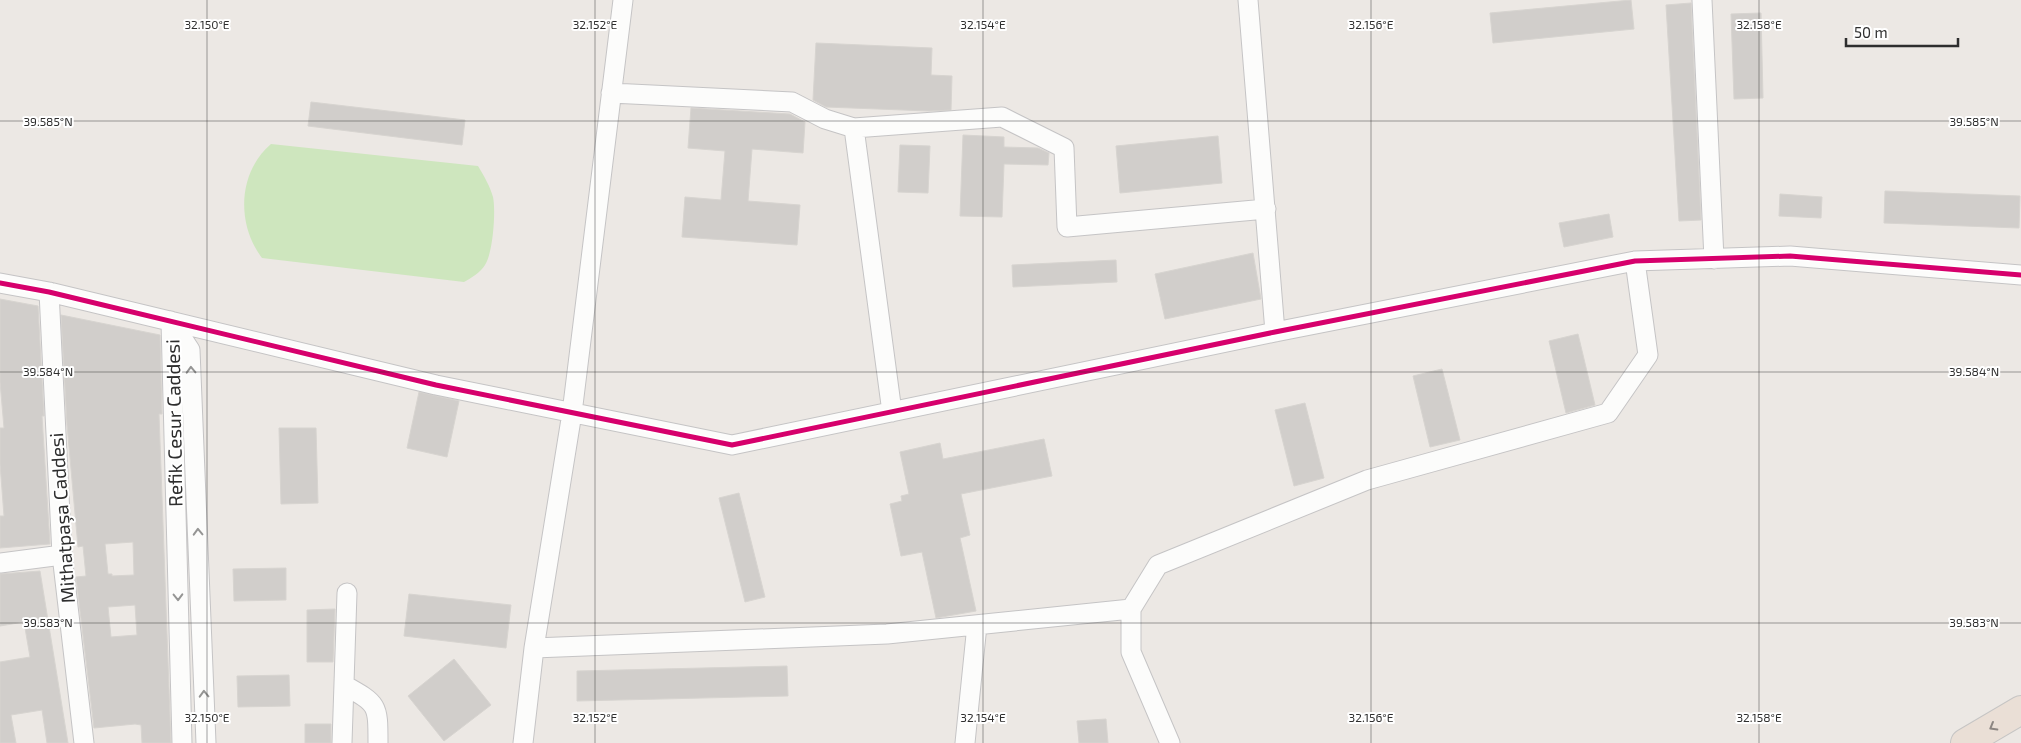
<svg xmlns="http://www.w3.org/2000/svg" width="2021" height="743" font-family="'Exo 2',sans-serif">
<style>
.green{fill:#cee6be}
.building{fill:#d1cecb;stroke:#d7d4d0;fill-rule:evenodd}
.lines{fill:none;stroke-linecap:round;stroke-linejoin:round}
.minor-casing{stroke:#c5c4c5;stroke-width:21}
.highway-casing{stroke:#c6c5c4;stroke-width:30}
.minor{stroke:#fcfcfb;stroke-width:19}
.highway{stroke:#eadfd6;stroke-width:28}
.cycleway-casing{stroke:#fff;stroke-width:8}
.cycleway{stroke:#d6006c;stroke-width:5}
.oneway{stroke:#959594}
.oneway2{stroke:#8c8682}
.ticks{fill:none;stroke:#2e2e2e;stroke-width:1;stroke-opacity:0.45}
.labels{text-anchor:middle;stroke-width:4;stroke-linejoin:round;paint-order:stroke}
.street-label{font-size:19px;fill:#2e2e2e;stroke:#fff}
.ticks-label{font-size:12px;text-anchor:middle;fill:#2e2e2e;stroke:#fff;stroke-width:4;stroke-linejoin:round;paint-order:stroke}
</style>
<rect width="100%" height="100%" fill="#ece8e4"/>
<!-- green -->
<path class="green" d="M271,144l207,22c6,10 12,20 15,31 3,14 0,56 -8,68 -4,7 -14,13 -21,17l-202,-24c-26,-34 -24,-86 9,-114z"/>
<!-- building -->
<path class="building" d="M1631,0l3,29 -141,14 -3,-30z
M1691,3l10,217 -22,1 -13,-216z
M1761,13l2,85 -29,1 -3,-85z
M816,43l116,5 -1,27 21,1 -1,34 -22,1 -103,-4 -13,-7z
M311,102l154,18 -3,25 -154,-19z
M691,108l99,6 15,8 -2,31 -51,-4 -4,52 52,4 -3,40 -115,-8 3,-40 36,3 4,-49 -37,-3z
M963,135l41,2v10l34,1 11,5 -1,12 -44,-1 -2,53 -42,-1z
M1218,136l4,47 -102,10 -4,-47z
M900,145l30,1 -2,47 -30,-1z
M1885,191l135,5 -1,32 -135,-5z
M1780,194l42,3 -1,21 -42,-2z
M1609,214l4,23 -49,10 -5,-24z
M1253,253l8,46 -96,20 -10,-45z
M1116,260l1,22 -104,5 -1,-22z
M0,299l38,7 6,110h-2l8,128 -50,4v-32h4l-4,-52v-36h4l-4,-46z
M61,315l99,20 2,79h-3l12,329h-29l-1,-18 -6,-1 -41,4 -18,-151 10,-1 -3,-30 -5,1 -11,-122zM133,542l1,33 -22,1v-2h-4l-3,-30zM135,605l2,30 -26,2 -3,-30z
M1578,334l17,71 -29,8 -17,-72z
M1442,369l18,71 -30,7 -17,-71z
M419,392l40,9 -12,56 -40,-9z
M1305,403l19,75 -30,8 -19,-76z
M279,428h37l2,75 -37,1z
M1044,439l8,37 -91,18 9,41 -10,3 16,73 -40,7 -14,-66 -21,4 -11,-52 12,-3 -1,-5 8,-2 -9,-42 40,-9 3,16z
M739,493l26,104 -20,5 -26,-104z
M286,568v32l-52,1 -1,-32z
M40,571l28,172h-21l-5,-33 -31,5 5,28h-16v-81l30,-5 -6,-35 -24,4v-52z
M409,594l102,11 -5,43 -102,-12z
M335,609l-2,53h-26v-52z
M454,659l37,46 -47,36 -36,-45z
M787,666l1,30 -211,5v-30z
M289,675l1,31 -52,1 -1,-31z
M1106,719l2,24h-29l-2,-22z
M305,724h26v19h-26z"/>
<g class="lines">
<defs>
<path id="minor" d="M1248,0l27,332
M1702,0l12,259
M611,93l181,9 33,17 29,9 148,-11 62,31 3,79 199,-18
M854,128l38,284
M0,283l49,9 387,93 296,60 543,-113 360,-71 155,-5 231,19
M49,292l13,263 22,188
M171,321l19,29 16,393
M171,322l11,421
M0,563l62,-8
M1131,609v43l39,91
M534,648l353,-14 244,-25 27,-44 209,-85 241,-67 40,-58 -13,-94
M344,685c34,19 34,19 34,58
M342,743l5,-150
M523,743l11,-95 38,-235 51,-413
M965,743l12,-118"/>
<path id="highway" d="M1965,743l56,-33"/>
</defs>
<!-- minor casing -->
<use href="#minor" class="minor-casing"/>
<!-- highway casing -->
<use href="#highway" class="highway-casing"/>
<!-- minor -->
<use href="#minor" class="minor"/>
<!-- highway -->
<use href="#highway" class="highway"/>
<defs>
<path id="cycleway" d="M0,283l49,9 387,93 296,60 543,-113 360,-71 155,-5 231,19"/>
</defs>
<!-- cycleway casing -->
<use href="#cycleway" class="cycleway-casing"/>
<!-- cycleway -->
<use href="#cycleway" class="cycleway"/>
</g>
<!-- one-way arrows -->
<defs><path id="oneway-chevron" d="M-2-3.5L2.5 0L-2 3.5" fill="none" stroke-width="1.6" stroke-linecap="round" stroke-linejoin="round" transform="scale(1.25)"/></defs>
<g class="oneway">
<use href="#oneway-chevron" transform="translate(191 370) rotate(-92)"/>
<use href="#oneway-chevron" transform="translate(198 532) rotate(-92)"/>
<use href="#oneway-chevron" transform="translate(178 597) rotate(89)"/>
<use href="#oneway-chevron" transform="translate(204 694) rotate(-92)"/>
</g>
<use class="oneway2" href="#oneway-chevron" transform="translate(1993 727) rotate(150)"/>
<!-- ticks -->
<path class="ticks" d="M207,0v743M595,0v743M983,0v743M1371,0v743M1759,0v743M0,121h2021M0,372h2021M0,623h2021"/>
<g class="labels">
<!-- street labels -->
<g class="street-label">
<text transform="translate(174 423) rotate(-91)" y="7">Refik Cesur Caddesi</text>
<text transform="translate(62 518) rotate(-94)" y="7">Mithatpaşa Caddesi</text>
</g>
</g>
<g class="ticks-label">
<text x="207" y="29">32.150°E</text>
<text x="595" y="29">32.152°E</text>
<text x="983" y="29">32.154°E</text>
<text x="1371" y="29">32.156°E</text>
<text x="1759" y="29">32.158°E</text>
<text x="48" y="126">39.585°N</text>
<text x="1974" y="126">39.585°N</text>
<text x="48" y="376">39.584°N</text>
<text x="1974" y="376">39.584°N</text>
<text x="48" y="627">39.583°N</text>
<text x="1974" y="627">39.583°N</text>
<text x="207" y="722">32.150°E</text>
<text x="595" y="722">32.152°E</text>
<text x="983" y="722">32.154°E</text>
<text x="1371" y="722">32.156°E</text>
<text x="1759" y="722">32.158°E</text>
</g>
<!-- scale -->
<path d="M1846 38v8h112v-8" fill="none" stroke="#2e2e2e" stroke-width="2.5"/>
<text x="1854" y="38" font-size="15" fill="#2e2e2e" stroke="#ffffff" stroke-width="4" paint-order="stroke">50 m</text>
</svg>
